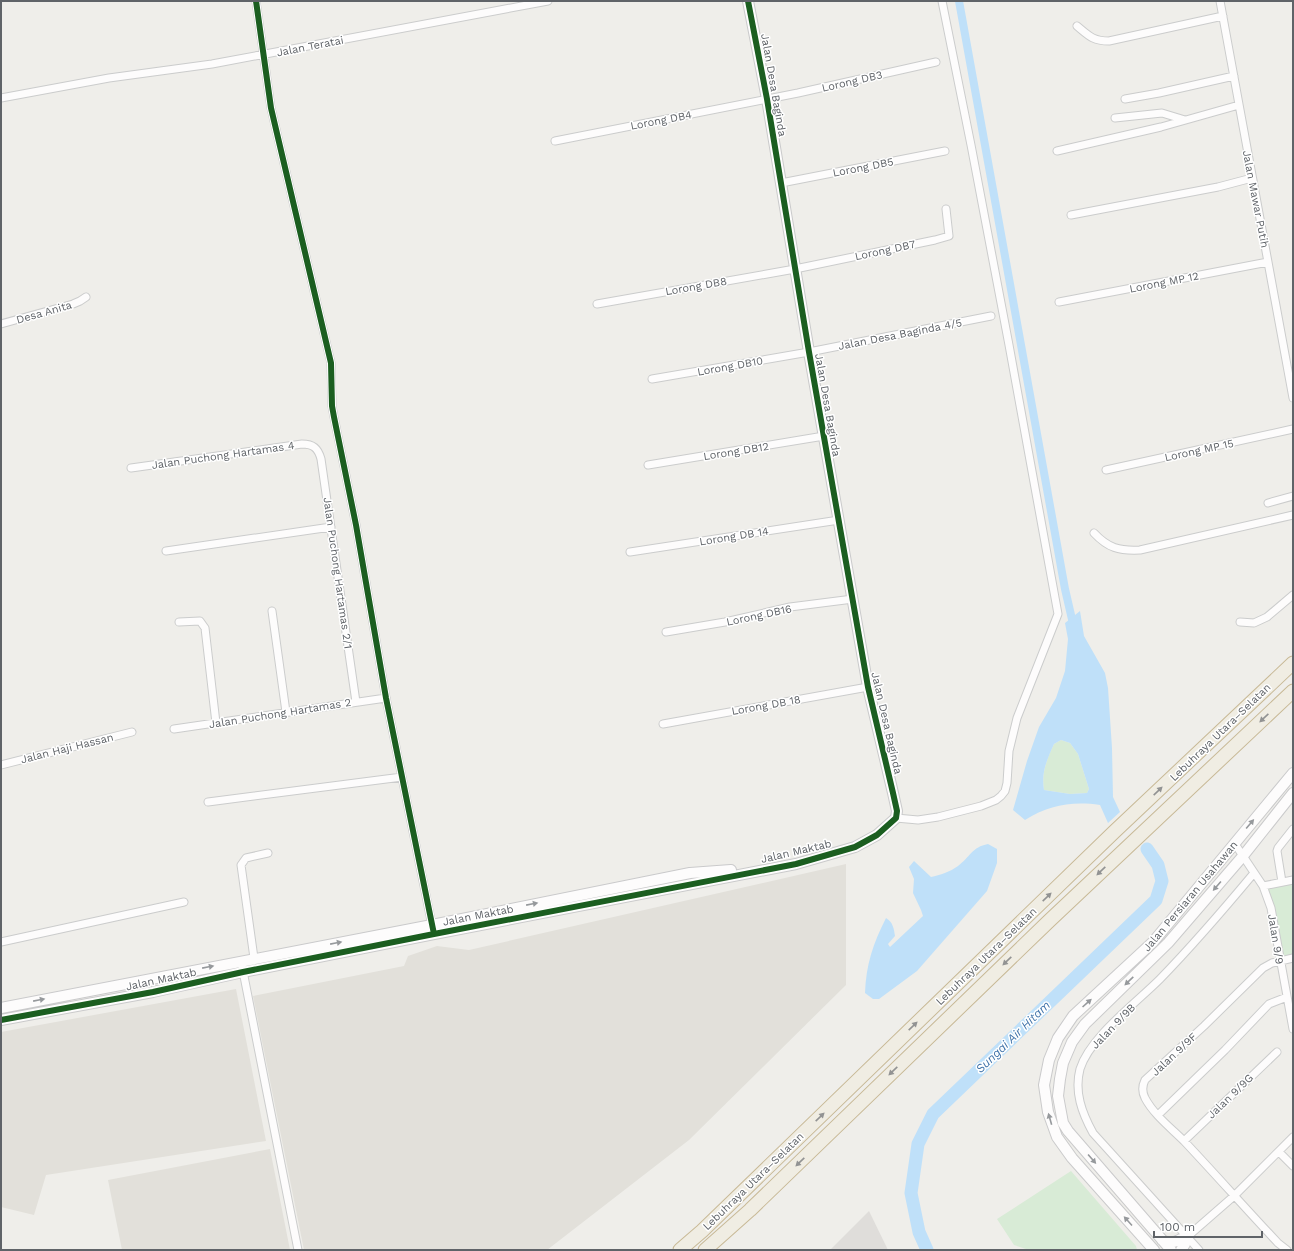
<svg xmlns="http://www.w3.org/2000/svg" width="1294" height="1251" font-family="'Work Sans',sans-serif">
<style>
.industrial{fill:#dfddda}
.education{fill:#e2e0da}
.green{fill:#d8ebd6}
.water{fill:#bfe0f9;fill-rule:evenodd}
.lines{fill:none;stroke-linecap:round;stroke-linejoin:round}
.canal{stroke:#bfe0f9;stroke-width:8}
.river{stroke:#bfe0f9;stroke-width:13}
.street-casing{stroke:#cbcccc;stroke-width:9}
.secondary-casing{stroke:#cacacb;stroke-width:12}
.highway-casing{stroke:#c8b996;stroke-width:15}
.street{stroke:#fdfcfc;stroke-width:7}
.secondary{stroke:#fdfcfc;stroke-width:10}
.highway{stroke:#f0ede3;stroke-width:13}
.cycleway-casing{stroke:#fff;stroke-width:8}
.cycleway{stroke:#1b5e20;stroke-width:6}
.oneway{fill:#929393}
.oneway2{fill:#96999c}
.labels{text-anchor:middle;stroke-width:3;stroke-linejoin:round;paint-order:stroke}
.street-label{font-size:11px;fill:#5f6368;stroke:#fff}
.water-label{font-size:12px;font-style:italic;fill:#4174aa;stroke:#fff}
</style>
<rect width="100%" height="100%" fill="#efeeea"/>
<!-- industrial -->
<path class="industrial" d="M869,1211l19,39h-58z"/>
<!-- education -->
<path class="education" d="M846,864v121l-157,155 -142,110h-243l-51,-254 151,-30 4,-10 29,-10 32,4z
M236,989l30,152 -220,34 -12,40 -33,-8v-175z
M270,1149l20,101h-168l-14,-70z"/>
<!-- green -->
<path class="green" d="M1061,740l9,3 8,11 11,35 -2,4 -17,1 -26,-4c-3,-17 3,-31 10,-46z
M1293,880v78l-13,3 -17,-75z
M1071,1171l65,75 1,4h-108l-15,-5 -17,-26z"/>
<!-- water -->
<path class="water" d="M1080,611l4,25 21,37 3,15 4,60 1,49 7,15 -12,11 -8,-18c-28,-4 -51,0 -75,15l-12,-10 14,-49 12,-34 17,-29 9,-27 3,-32 -3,-16zM1061,740l9,3 8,11 11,35 -2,4 -17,1 -26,-4c-3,-18 3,-30 10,-46z
M988,844l9,5v14l-10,28 -70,80 -38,28h-6l-8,-6c1,-29 8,-49 21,-75 7,4 8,11 9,18l-7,8 2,3 33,-31 -2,-6 -8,-17 1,-14 -5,-12 5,-6 17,16c9,-2 19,-5 27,-11 12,-9 14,-19 30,-22z"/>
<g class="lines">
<!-- canal -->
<path class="canal" d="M959,1l106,588 9,39"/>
<!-- river -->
<path class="river" d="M927,1250l-8,-18 -8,-39 7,-49 15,-30 223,-214 6,-19 -4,-16 -11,-16"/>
<defs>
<path id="street" d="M256,1l15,107 60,255 1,43 2,11 22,108 30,173 47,232
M1220,1l73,397
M1077,26c12,10 16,15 32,15l114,-25
M1,98l108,-20 103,-14 336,-63
M1125,99l34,-6 75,-17
M1115,118l47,-5 23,7
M555,141l243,-48 138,-31
M1057,151l104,-24 78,-22
M781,183l164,-32
M1071,215l147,-28 34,-9
M1059,302l209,-40
M597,304l198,-35 140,-29 14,-4 -3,-27
M1,324l72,-20 7,-3 6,-4
M652,379l157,-27 182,-36
M648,465l176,-29
M131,468l171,-24c11,0 16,4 19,15l35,243
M1106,470l187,-41
M1268,503l25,-7
M1094,533c14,15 25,18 46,17l153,-35
M166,551l165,-24
M630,552l209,-32
M272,611l14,101
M179,622l21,-1 5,7 11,95
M1240,622l14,1 13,-6 26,-22
M666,632l59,-10 65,-15 63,-8
M663,724l205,-37
M174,729l212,-31
M1,765l131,-33
M208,802l194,-25
M896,818l22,2 20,-3 43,-11 15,-6 5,-4 4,-5 2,-8 2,-32 8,-33 41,-104 -49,-269 -38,-200 -29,-144
M1235,844l28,42 8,22 22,121
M1282,882l-5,-31 1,-3 15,-19
M1263,886l30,-6
M1,942l183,-40
M254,958l-13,-93 5,-7 22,-5
M241,961l57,289
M1158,1115l67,-65 44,-46 18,-7
M1184,1141l93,-89
M1279,1152l14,14
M1183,1238l4,-1 47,-41 59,-59
M1199,1250l-106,-117c-11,-20 -19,-41 -13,-64 10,-32 55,-65 80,-90 33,-34 64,-70 94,-106
M1287,1250l-9,-7c-32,-34 -62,-68 -94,-102 -13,-13 -30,-26 -39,-43 -3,-6 -3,-12 0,-18l59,-54 59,-58 9,-5 21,-5"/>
<path id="secondary" d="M1,1008l431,-83 258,-52 41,-3
M1,1020l152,-28 90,-20 191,-38 362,-70 59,-17 22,-12 19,-17 1,-7 -4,-18 -25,-106 -59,-335 -42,-253 -19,-98
M1162,1240c8,4 11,3 19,-1
M1154,1250l-82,-92 -15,-21 -9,-25 -4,-27 5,-25 9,-22 15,-22 80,-74 140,-169
M1171,1250l-103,-119 -5,-8 -5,-27 2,-17 3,-16 9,-21 13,-18 83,-81 75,-87 50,-63
M1181,1250l4,-6"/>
<path id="highway" d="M680,1250l22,-19 412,-399 179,-169
M705,1250l45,-40 299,-289 244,-230"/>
</defs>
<!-- street casing -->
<use href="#street" class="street-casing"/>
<!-- secondary casing -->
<use href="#secondary" class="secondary-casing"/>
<!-- highway casing -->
<use href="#highway" class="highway-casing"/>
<!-- street -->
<use href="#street" class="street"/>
<!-- secondary -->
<use href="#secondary" class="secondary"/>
<!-- highway -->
<use href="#highway" class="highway"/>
<defs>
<path id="cycleway" d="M256,1l15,107 60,255 1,43 2,11 22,108 30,173 48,236
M1,1020l152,-28 90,-20 191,-38 362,-70 59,-17 22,-12 19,-17 1,-7 -4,-18 -25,-106 -59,-335 -42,-253 -19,-98"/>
</defs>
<!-- cycleway casing -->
<use href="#cycleway" class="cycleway-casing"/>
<!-- cycleway -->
<use href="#cycleway" class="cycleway"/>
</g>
<!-- one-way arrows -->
<defs><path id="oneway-solid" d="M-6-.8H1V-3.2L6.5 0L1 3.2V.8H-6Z"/></defs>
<g class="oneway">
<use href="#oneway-solid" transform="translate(1264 718) rotate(137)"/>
<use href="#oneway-solid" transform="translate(1158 791) rotate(-44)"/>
<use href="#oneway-solid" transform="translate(1101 871) rotate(136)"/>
<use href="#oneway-solid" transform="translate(1047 897) rotate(-44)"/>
<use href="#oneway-solid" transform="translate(1007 961) rotate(136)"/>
<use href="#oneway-solid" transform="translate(913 1026) rotate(-44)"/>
<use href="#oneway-solid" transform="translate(893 1071) rotate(136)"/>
<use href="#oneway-solid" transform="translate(820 1117) rotate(-44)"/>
<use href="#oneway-solid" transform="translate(800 1162) rotate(136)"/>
</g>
<g class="oneway2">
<use href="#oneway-solid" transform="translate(1250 824) rotate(-50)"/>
<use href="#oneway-solid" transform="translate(1217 886) rotate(131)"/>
<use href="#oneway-solid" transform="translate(532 904) rotate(-11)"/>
<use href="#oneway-solid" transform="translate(336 943) rotate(-11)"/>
<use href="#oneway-solid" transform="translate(208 967) rotate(-11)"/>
<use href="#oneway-solid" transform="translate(1129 981) rotate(136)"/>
<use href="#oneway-solid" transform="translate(39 1000) rotate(-11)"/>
<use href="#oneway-solid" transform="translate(1087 1003) rotate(-42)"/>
<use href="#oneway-solid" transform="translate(1050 1119) rotate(-106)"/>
<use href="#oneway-solid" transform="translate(1092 1159) rotate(49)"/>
<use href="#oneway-solid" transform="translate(1128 1221) rotate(-132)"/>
</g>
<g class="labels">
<!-- street labels -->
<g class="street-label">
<text transform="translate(310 46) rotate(-11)" y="4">Jalan Teratai</text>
<text transform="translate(852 81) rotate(-13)" y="4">Lorong DB3</text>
<text transform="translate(774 85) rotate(80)" y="4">Jalan Desa Baginda</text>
<text transform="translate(661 120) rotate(-11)" y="4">Lorong DB4</text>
<text transform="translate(863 167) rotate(-11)" y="4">Lorong DB5</text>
<text transform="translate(1256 199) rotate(79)" y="4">Jalan Mawar Putih</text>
<text transform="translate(885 250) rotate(-12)" y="4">Lorong DB7</text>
<text transform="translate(1164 282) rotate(-11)" y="4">Lorong MP 12</text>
<text transform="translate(696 286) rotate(-10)" y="4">Lorong DB8</text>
<text transform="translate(44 312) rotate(-16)" y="4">Desa Anita</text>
<text transform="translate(900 334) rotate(-11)" y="4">Jalan Desa Baginda 4/5</text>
<text transform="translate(730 366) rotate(-10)" y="4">Lorong DB10</text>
<text transform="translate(828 405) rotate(80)" y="4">Jalan Desa Baginda</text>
<text transform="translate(1199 450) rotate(-12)" y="4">Lorong MP 15</text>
<text transform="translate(736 451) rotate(-9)" y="4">Lorong DB12</text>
<text transform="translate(223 455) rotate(-8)" y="4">Jalan Puchong Hartamas 4</text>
<text transform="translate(734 536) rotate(-9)" y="4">Lorong DB 14</text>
<text transform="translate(338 573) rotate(82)" y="4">Jalan Puchong Hartamas 2/1</text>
<text transform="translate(759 615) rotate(-12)" y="4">Lorong DB16</text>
<text transform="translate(766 705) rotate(-10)" y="4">Lorong DB 18</text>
<text transform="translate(280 713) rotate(-9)" y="4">Jalan Puchong Hartamas 2</text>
<text transform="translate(887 723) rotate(77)" y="4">Jalan Desa Baginda</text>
<text transform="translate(1220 732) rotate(-44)" y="4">Lebuhraya Utara–Selatan</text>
<text transform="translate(67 748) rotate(-14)" y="4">Jalan Haji Hassan</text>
<text transform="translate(796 851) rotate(-13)" y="4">Jalan Maktab</text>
<text transform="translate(1190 896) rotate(-50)" y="4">Jalan Persiaran Usahawan</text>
<text transform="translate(478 915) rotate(-11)" y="4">Jalan Maktab</text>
<text transform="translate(1276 939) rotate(81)" y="4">Jalan 9/9</text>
<text transform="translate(986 956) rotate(-44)" y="4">Lebuhraya Utara–Selatan</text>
<text transform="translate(161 979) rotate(-12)" y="4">Jalan Maktab</text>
<text transform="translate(1113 1026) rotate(-46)" y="4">Jalan 9/9B</text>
<text transform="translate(1174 1054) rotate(-43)" y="4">Jalan 9/9F</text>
<text transform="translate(1230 1096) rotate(-44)" y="4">Jalan 9/9G</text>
<text transform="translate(753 1181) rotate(-44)" y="4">Lebuhraya Utara–Selatan</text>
</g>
<!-- water labels -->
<g class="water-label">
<text transform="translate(1013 1037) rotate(-44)" y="4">Sungai Air Hitam</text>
</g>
</g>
<!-- border -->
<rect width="1294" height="1251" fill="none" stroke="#5f6368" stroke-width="4"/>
<!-- scale -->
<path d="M1154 1231v6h108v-6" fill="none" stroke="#5f6368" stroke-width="2"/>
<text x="1160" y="1231" font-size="12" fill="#5f6368" stroke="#ffffff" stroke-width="3" paint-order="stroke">100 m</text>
</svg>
